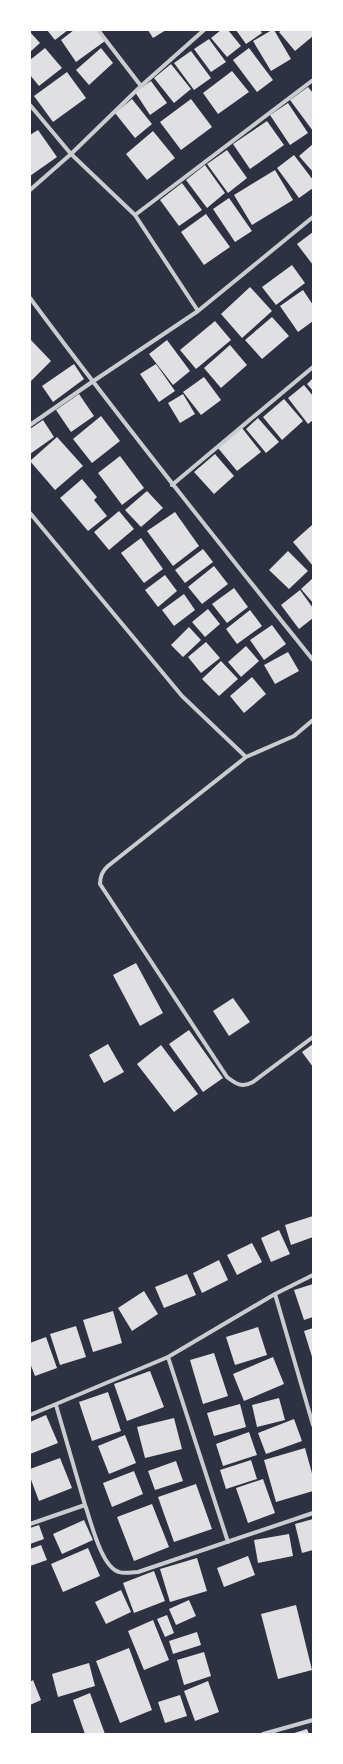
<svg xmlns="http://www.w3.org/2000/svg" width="343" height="1764" font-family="'Sofia Sans Condensed',sans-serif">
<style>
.building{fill:#e0e0e3}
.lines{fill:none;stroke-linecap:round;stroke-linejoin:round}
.minor{stroke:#caccd0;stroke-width:4}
</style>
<rect width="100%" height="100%" fill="#2d3142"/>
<!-- building -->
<path class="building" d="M47,30h21l-13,10z
M74,30h23l8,11 -29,21 -15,-22z
M148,30h18l-13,8z
M221,30h7l13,16 -14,11 -16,-19z
M236,30h24l2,3 -16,11z
M272,30h2l17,29 -20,12 -18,-30z
M282,30h31v6l-18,15 -16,-19z
M30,32l10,11 -10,9z
M209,39l17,23 -15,10 -17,-23z
M45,48l17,20 -23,18 -9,-11v-15z
M101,48l12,15 -24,22 -13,-15z
M249,48l24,32 -16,12 -24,-32z
M191,51l20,27 -17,12 -20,-27z
M171,64l20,25 -17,14 -20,-25z
M232,71l17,21 -31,22 -15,-21z
M67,72l19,26 -33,24 -19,-26z
M151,81l16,22 -17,12 -15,-23z
M308,87l5,6v38l-23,-31z
M132,99l20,25 -17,14 -20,-25z
M191,99l21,28 -31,23 -21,-28z
M288,103l20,30 -18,12 -20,-30z
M267,121l17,24 -34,24 -17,-25z
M38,130l19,27 -27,19v-41z
M153,131l22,27 -28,22 -21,-26z
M313,144v28l-14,-16z
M227,150l20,28 -19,15 -21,-29z
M294,155l19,25v8l-14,10 -22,-30z
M205,165l20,28 -18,15 -21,-28z
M275,170l18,30 -41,25 -18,-30z
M182,183l20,27 -23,16 -19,-26z
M229,198l23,33 -17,11 -22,-33z
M206,214l24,33 -26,18 -23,-33z
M313,232v33l-16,-21z
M292,265l13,18 -29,22 -14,-18z
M250,287l22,24 -30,27 -21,-24z
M303,290l10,15v16l-15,11 -18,-26z
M272,317l17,19 -27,23 -17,-19z
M215,321l16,19 -35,29 -16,-19z
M30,339l21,22 -21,21z
M167,340l23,31 -17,14 -24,-31z
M230,345l17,20 -26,23 -17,-20z
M74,364l10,15 -31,23 -11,-16z
M156,364l19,27 -16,11 -19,-28z
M204,377l17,23 -20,15 -18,-23z
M313,378v13l-6,-7z
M304,385l9,11v24l-5,4 -20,-26z
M79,394l15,22 -23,16 -15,-22z
M183,394l12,20 -15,9 -12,-20z
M284,399l19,22 -21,19 -19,-23z
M101,416l19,25 -28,22 -19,-24z
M258,418l21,24 -13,11 -20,-24z
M43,420l11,17 -24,17v-25z
M242,428l19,24 -24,19 -19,-23z
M57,437l26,29 -28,24 -25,-29z
M215,454l19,22 -20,18 -20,-22z
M120,456l24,32 -22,17 -24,-32z
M82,479l15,18 -3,3 13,16 -19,15 -28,-33z
M147,491l16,17 -22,19 -16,-17z
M119,511l15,18 -25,21 -15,-18z
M175,512l24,34 -26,20 -26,-35z
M312,525l1,1v40l-20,-24z
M141,538l22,31 -19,14 -23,-30z
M203,549l10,13 -28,21 -10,-13z
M288,551l20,20 -19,18 -20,-19z
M214,566l14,18 -26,20 -14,-17z
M165,575l12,16 -19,16 -13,-17z
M313,578v25l-12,-14z
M234,588l14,19 -21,16 -15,-19z
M300,590l13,18v10l-14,11 -18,-24z
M184,594l11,16 -21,16 -12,-16z
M208,609l12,15 -15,13 -13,-15z
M250,610l12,16 -25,18 -11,-15z
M272,625l14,19 -22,16 -14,-20z
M189,627l12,13 -18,17 -12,-12z
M206,642l14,16 -19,15 -13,-16z
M246,646l13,15 -18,16 -13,-15z
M288,652l11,19 -24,13 -11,-19z
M221,661l17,18 -19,17 -17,-17z
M252,677l14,17 -22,19 -14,-17z
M136,963l27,50 -23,13 -27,-51z
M233,998l17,24 -21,14 -16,-25z
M189,1030l34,48 -20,14 -34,-48z
M108,1044l16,28 -20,11 -15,-28z
M313,1044v23l-11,-15z
M161,1045l37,49 -24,18 -37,-48z
M313,1216v21l-22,8 -6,-20z
M279,1230l11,24 -19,8 -10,-24z
M252,1243l10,19 -25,13 -10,-20z
M219,1260l9,20 -26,13 -9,-20z
M187,1274l9,21 -32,13 -9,-21z
M313,1284v33l-9,3 -10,-30z
M144,1291l14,23 -26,17 -14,-23z
M113,1311l9,32 -29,9 -10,-32z
M76,1326l10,31 -26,8 -10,-31z
M258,1327l9,28 -32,10 -9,-28z
M313,1328v32l-9,-29z
M46,1337l11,31 -22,8 -5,-13v-20z
M214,1353l14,43 -25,8 -13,-44z
M273,1357l11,27 -40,17 -11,-27z
M150,1371l14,36 -37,14 -13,-37z
M108,1392l13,39 -29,10 -13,-39z
M279,1398l6,22 -28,7 -5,-22z
M240,1404l6,23 -32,9 -7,-23z
M46,1415l12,28 -28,11v-32z
M174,1418l8,31 -37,9 -8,-31z
M294,1419l8,22 -36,13 -8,-21z
M249,1432l8,23 -34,11 -7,-22z
M125,1435l11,28 -27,11 -11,-28z
M305,1448l8,29v14l-37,11 -12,-42z
M60,1458l12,30 -33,13 -9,-24v-8z
M251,1460l6,19 -31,10 -6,-19z
M176,1461l7,20 -28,9 -7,-19z
M134,1471l9,23 -31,13 -9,-24z
M263,1479l12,34 -27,10 -12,-35z
M196,1484l16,45 -38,13 -16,-45z
M152,1504l17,43 -35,14 -17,-44z
M313,1519v31l-11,3 -7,-29z
M84,1520l9,20 -31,14 -9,-20z
M39,1525l5,14 -14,5v-16z
M289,1534l4,22 -35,7 -4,-23z
M41,1545l6,15 -17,6v-17z
M88,1548l12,28 -37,16 -12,-28z
M248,1556l7,19 -31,12 -7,-19z
M197,1558l10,33 -37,11 -10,-33z
M154,1571l11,30 -31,12 -11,-30z
M121,1590l10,22 -25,12 -11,-22z
M189,1600l7,16 -20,9 -7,-16z
M296,1605l16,65 -34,9 -17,-65z
M167,1615l7,18 -9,4 -8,-18z
M153,1620l16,40 -25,10 -16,-39z
M197,1632l4,13 -28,9 -4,-13z
M129,1648l23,62 -32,13 -24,-62z
M204,1652l7,24 -27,9 -7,-25z
M89,1663l6,23 -37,11 -6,-23z
M33,1680l8,20 -11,5v-23z
M208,1681l11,31 -24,9 -11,-30z
M90,1693l15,41h-20l-12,-34z
M180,1695l7,21 -22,7 -7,-21z
M307,1729l2,5h-18z"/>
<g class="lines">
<!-- minor -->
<path class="minor" d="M98,30l43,56
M30,105l41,49 64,61 63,96
M30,190l41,-36 70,-68 63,-56
M135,215l178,-135
M30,298c91,123 187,243 283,362
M30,425l62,-43 106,-71 115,-94
M172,485l141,-118
M30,513l152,183 64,61 48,-21 19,-16
M246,757l-138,109c-6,5 -8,10 -8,18l127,193c9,7 15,11 26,5l60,-45
M275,1294l38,131
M168,1357l60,185
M56,1405l29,100
M30,1415l138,-58 107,-63 38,-19
M30,1524l55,-19c6,16 16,62 34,67 5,2 13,0 19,0l175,-59
M263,1734l50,-14"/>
</g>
<!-- border -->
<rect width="343" height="1764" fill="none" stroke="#ffffff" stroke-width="62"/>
</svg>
